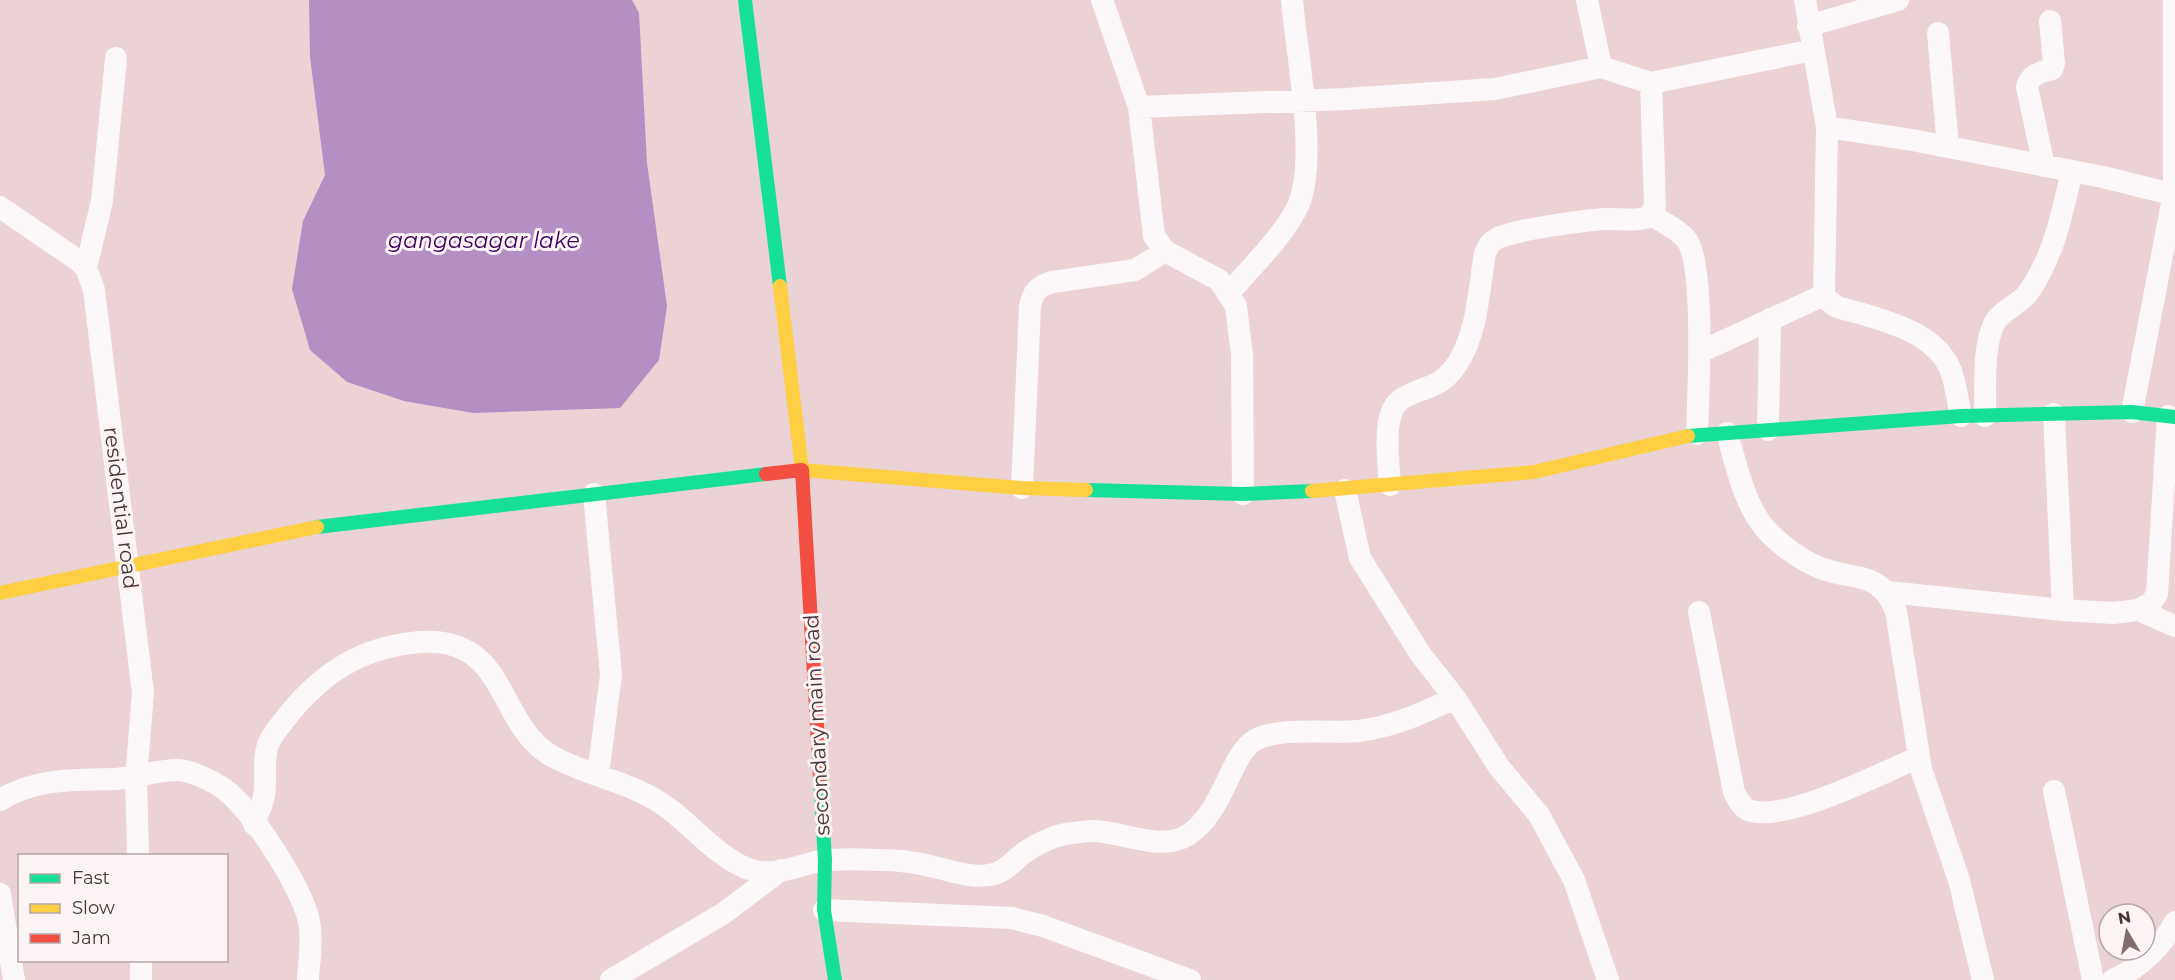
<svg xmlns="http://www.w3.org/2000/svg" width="2175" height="980" font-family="Montserrat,sans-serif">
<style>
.water{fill:#b38fc4}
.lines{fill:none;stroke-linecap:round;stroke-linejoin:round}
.street{stroke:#fcf8f9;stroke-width:22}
.fast{stroke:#16e098;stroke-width:14}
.slow{stroke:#ffcf43;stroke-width:14}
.jam{stroke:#f24e42;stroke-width:14}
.labels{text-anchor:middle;stroke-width:6;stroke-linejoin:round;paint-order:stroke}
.street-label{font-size:21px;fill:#473538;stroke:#fcf3f4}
.water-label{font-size:22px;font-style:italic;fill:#3e005f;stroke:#fcf3f4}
</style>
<rect width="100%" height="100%" fill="#ead2d5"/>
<!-- water -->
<path class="water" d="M309,0h323l7,13 8,150 20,143 -8,54 -39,48 -147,5 -69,-12 -57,-19 -37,-32 -18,-61 11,-68 22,-46 -15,-118z"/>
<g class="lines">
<!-- street -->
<path class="street" d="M1102,0l37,107 15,129 11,15 54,29 17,26 6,49 1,139
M1587,0l14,67 50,16 162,-33
M1805,0l22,127 -3,168c9,14 20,14 36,18 33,10 77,22 91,58 5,14 7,31 10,45
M1808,26l90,-26
M1938,33l10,114
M1139,107l206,-8 150,-10 106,-22
M1827,127l85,13 191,37 72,18
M2044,166l-17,-79c3,-13 13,-14 25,-18l2,-6 -4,-42
M0,207l79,54 7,7 8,22 49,403 -7,85 2,78
M1652,215c10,7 27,15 34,24 20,25 12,159 11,195
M86,268l16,-67 14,-143
M1229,293c23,-27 50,-52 67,-83 24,-44 0,-158 -4,-210
M1700,352l124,-57
M2132,412l42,-219v-193
M2054,414l9,196
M1985,416c1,-29 -3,-66 9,-92 6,-13 26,-20 34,-31 26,-37 34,-79 44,-122
M1768,430l2,-111
M1727,433c9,31 16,67 36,93 13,16 36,33 55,41 35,15 61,1 78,44l25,158 38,111 24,100
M1390,485c-1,-22 -10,-74 13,-87 25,-14 38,-8 56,-37 19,-32 20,-73 26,-108 3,-6 5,-11 11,-14 16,-9 90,-19 110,-20 15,-1 32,4 46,-4l3,-11 -4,-121
M1022,488l8,-181c3,-16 8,-21 23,-25l82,-12 30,-19
M1345,490l15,68 61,97 34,43 44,69 40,48 35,65 34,100
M594,494l17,181 -13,99
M1888,592l175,18 50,3 25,-3 13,-7 6,-9 11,-178
M2138,610l37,16
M1699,612l35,180c4,7 6,14 14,18 35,14 136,-38 171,-53
M2054,791l39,189
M0,800c36,-22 74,-20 114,-21 22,-1 43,-9 63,-9 13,0 36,11 47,19 27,19 78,99 85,132 4,20 0,39 -1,59
M254,824c3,-9 8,-18 10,-28 3,-17 -2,-35 4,-51 4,-12 14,-21 21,-31 35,-43 74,-67 131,-72 89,-6 76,83 132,114 39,22 82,25 120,55 23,18 53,53 83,60 21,5 45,-6 65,-10 19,-3 40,-2 59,-1 17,0 35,2 51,6 19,4 39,12 58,9 16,-1 25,-14 37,-23 12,-8 26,-15 40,-18 9,-1 20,-3 29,-3 30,1 67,21 94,4 36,-23 42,-81 67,-95 27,-14 73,-6 103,-9 35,-4 65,-18 97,-33
M0,894l14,86
M824,910l188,8 31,8 147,54
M141,980v-20
M611,980l113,-67 57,-43
M2113,980c26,-12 48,-32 62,-58"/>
<!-- fast -->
<path class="fast" d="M745,0l35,286
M1688,436l273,-20 171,-4 43,5
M1086,490l157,4 69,-3
M317,527l449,-53
M820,777l5,83 -1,50 11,70"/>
<!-- slow -->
<path class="slow" d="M780,286l22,184 220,18 64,2
M1312,491l222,-19 154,-36
M0,593l317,-66"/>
<!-- jam -->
<path class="jam" d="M766,474l36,-4 18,307"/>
</g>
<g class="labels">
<!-- street labels -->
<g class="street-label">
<text transform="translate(121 508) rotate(83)" y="7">residential road</text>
<text transform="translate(817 725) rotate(-93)" y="7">secondary main road</text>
</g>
<!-- water labels -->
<g class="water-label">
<text x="484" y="248">gangasagar lake</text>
</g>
</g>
<!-- legend -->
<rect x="18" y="854" width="210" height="108" fill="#fcf3f4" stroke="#b4a7a9" stroke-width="1.5"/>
<rect x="30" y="874" width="30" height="9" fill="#16e098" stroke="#b4a7a9" stroke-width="1.5"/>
<text x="72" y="884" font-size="18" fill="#473538">Fast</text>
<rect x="30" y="904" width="30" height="9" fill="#ffcf43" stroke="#b4a7a9" stroke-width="1.5"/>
<text x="72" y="914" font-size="18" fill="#473538">Slow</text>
<rect x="30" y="934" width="30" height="9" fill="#f24e42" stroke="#b4a7a9" stroke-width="1.5"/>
<text x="72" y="944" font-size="18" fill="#473538">Jam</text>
<!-- north arrow -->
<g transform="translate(2127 932) rotate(350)"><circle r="28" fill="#fcf3f4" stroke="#b4a7a9" stroke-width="1.5"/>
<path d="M0-4.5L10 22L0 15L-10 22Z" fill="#806c6f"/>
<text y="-9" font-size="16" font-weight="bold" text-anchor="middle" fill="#473538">N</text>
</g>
</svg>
